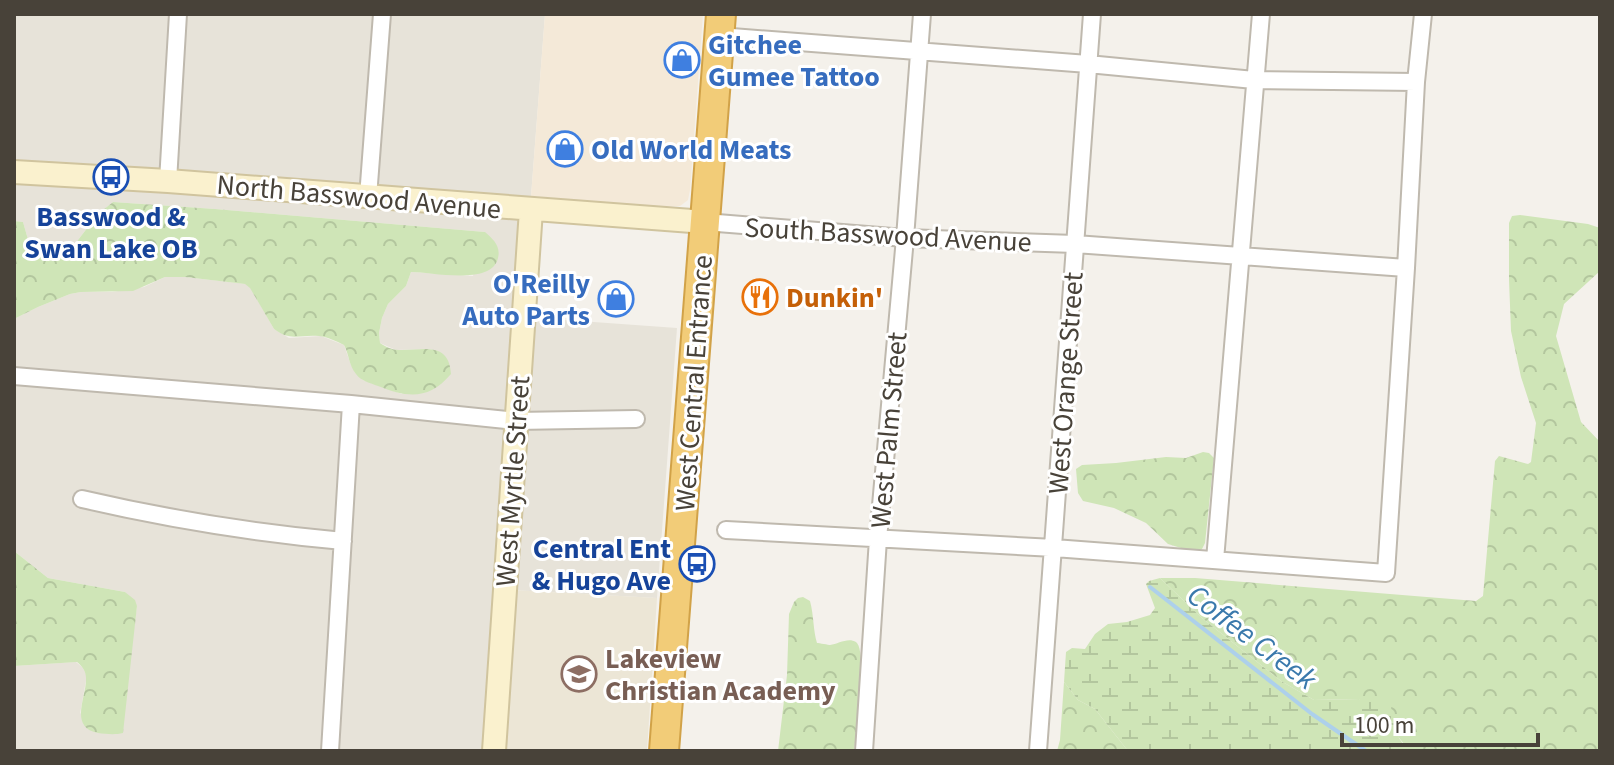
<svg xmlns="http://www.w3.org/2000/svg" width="1614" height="765" font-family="'Source Sans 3',sans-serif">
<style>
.residential{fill:#e7e3d9}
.commercial{fill:#f4e9d8}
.education{fill:#ece6d6}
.forest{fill:url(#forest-crowns)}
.wetland{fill:url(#wetland-marsh)}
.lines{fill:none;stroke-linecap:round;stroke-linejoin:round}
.stream{stroke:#add0eb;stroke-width:4}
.street-casing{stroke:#bfb9ae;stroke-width:20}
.secondary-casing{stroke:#d0c49e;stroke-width:26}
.highway-casing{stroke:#d1a248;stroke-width:32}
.street{stroke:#fff;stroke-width:16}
.secondary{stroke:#faf1ce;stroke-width:22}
.highway{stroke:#f2cc78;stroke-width:28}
.labels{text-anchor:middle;stroke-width:6;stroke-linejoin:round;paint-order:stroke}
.shop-label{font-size:28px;font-weight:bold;fill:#366cbe;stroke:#fff;text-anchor:start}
.street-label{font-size:28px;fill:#484239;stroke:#fff}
.transit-label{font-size:28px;font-weight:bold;fill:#164399;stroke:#fff}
.food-label{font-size:28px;font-weight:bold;fill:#c56008;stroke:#fff;text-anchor:start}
.education-label{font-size:28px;font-weight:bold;fill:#785e54;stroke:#fff;text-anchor:start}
.water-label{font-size:30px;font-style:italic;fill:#3a79ac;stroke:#fff}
</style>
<defs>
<pattern id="forest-crowns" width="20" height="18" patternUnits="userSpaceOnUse" patternTransform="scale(2)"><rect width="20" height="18" fill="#cfe5b7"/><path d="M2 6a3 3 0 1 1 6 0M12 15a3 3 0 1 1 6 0" fill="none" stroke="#b3c69e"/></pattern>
<pattern id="wetland-marsh" width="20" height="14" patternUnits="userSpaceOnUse" patternTransform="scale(2)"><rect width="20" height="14" fill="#cfe5b7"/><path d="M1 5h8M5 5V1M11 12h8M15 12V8" fill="none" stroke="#b3c69e"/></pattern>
</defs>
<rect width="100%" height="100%" fill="#f4f1eb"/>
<!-- residential -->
<path class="residential" d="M14,14h531l-14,182 -7,121 153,11 -20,270 -145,-8 -12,161h-486v-85l62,-4 6,5 5,8 -7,39 54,-86 3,-22 -12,-14 -77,-14 -34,-27v-232l24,-12 32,-13 11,-2h31l32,-5 21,-10h20l61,7 4,3 24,42 15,9 32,-2 23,9 7,20 12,15 39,14 31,-45 -37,1 -16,-7 -1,-10 3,-15 6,-14 18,-18 5,-14 62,4 12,-44 -270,-23 -102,-7 -15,12 -30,39 -14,5 -19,-6 -6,-9 -6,-21 -9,-1z"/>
<!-- commercial -->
<path class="commercial" d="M545,14h158l-13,176 -2,10 -8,6 -19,1 -130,-11z"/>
<!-- education -->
<path class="education" d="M512,590l145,8 -10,153h-147z"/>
<!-- forest -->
<path class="forest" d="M113,202l102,7 270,23c8,7 16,14 13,26 -6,28 -67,14 -87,14l-5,14 -18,18 -6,14 -3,15 1,10c6,4 12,7 19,7 22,1 50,-10 52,24 -22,26 -43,24 -73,12 -8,-3 -17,-5 -22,-12 -7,-8 -7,-20 -12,-29 -8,-4 -16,-8 -25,-9 -19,-2 -28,6 -45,-7l-24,-41 -5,-4 -60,-7h-20l-32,14 -52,1 -11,2 -32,13 -24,12v-98l9,1 6,21 6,9 19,6 14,-5 30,-39z
M1520,215l68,9 12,4v43l-36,33 -8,32 25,86 19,20v309h-186l-6,-2 -12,-15 -37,-35 -45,1 -33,-19 -79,-63 -42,-40h35l281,23 7,-5 12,-135 4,-5 29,8 3,-2 5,-39 -15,-46 -10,-46 -2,-51v-57l3,-7z
M1203,452l6,1 5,5 -9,85 -3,6 -8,3 -26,-8 -22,-21 -32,-15 -31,-7 -5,-8 -2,-24 6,-4 34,-2 50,-6 20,1z
M14,551l34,27 77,14 10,8 2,6 -14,127c-8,2 -17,1 -25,0 -30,-6 -11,-37 -12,-55 0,-7 -4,-12 -9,-16l-63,4z
M803,597l7,4c4,15 3,29 7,42 2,0 12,2 13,2 8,-1 18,-8 26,-3 12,9 0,92 -2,109h-76l9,-76 2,-61 5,-12 4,-4z
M1064,682l14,18 17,9 33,42h-71l3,-11z"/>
<!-- wetland -->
<path class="wetland" d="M1160,578l42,40 79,63 33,19 45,-1 32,8c3,18 5,37 23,44h-286l-33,-42 -17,-9 -14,-18 2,-30 6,-4 13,1 10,-15 13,-10 19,-2 23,-7 5,-7 -9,-24 3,-3z"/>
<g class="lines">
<!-- stream -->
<path class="stream" d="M1150,587l162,127 54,37"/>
<defs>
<path id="street" d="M719,36l369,28 166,16 162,2
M168,181l10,-167
M368,197l14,-183
M705,222l200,16 170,6 331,24
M14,376l337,28 165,17 120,-2
M82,499c86,20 173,34 261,42
M726,530l328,18 332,25 20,-305 10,-186 7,-68
M1215,560l46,-546
M330,751l21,-347
M864,751l14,-212 27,-301 17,-224
M1038,751l54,-737"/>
<path id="secondary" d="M14,172l154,9 537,41
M494,751l37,-541"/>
<path id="highway" d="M664,751l57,-737"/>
</defs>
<!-- street casing -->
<use href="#street" class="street-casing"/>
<!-- secondary casing -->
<use href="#secondary" class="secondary-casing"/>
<!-- highway casing -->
<use href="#highway" class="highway-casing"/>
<!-- street -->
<use href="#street" class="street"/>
<!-- secondary -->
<use href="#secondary" class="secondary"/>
<!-- highway -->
<use href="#highway" class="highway"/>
</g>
<!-- icons -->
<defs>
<symbol id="shop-ring" viewBox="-11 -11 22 22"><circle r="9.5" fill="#fff" stroke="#3f7fe0" stroke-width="1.5"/><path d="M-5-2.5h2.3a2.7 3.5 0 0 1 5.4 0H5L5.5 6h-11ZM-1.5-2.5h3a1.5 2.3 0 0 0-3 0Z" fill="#3f7fe0"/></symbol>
<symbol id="bus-ring" viewBox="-11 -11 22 22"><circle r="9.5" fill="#fff" stroke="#1a4fb4" stroke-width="1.5"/><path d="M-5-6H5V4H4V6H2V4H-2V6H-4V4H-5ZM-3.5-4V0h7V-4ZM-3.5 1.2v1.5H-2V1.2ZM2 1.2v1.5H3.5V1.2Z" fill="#1a4fb4"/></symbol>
<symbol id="restaurant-ring" viewBox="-11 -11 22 22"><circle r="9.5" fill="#fff" stroke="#e8710a" stroke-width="1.5"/><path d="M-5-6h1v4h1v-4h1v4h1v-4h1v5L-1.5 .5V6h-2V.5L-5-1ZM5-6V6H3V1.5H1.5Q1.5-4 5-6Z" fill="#e8710a"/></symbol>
<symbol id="school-ring" viewBox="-11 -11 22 22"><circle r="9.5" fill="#fff" stroke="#8d6e63" stroke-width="1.5"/><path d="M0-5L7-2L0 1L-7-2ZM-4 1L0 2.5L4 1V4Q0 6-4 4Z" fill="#8d6e63"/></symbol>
</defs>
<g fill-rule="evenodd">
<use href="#shop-ring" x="662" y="40" width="40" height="40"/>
<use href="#shop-ring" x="545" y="129" width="40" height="40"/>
<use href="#bus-ring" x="91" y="157" width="40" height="40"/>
<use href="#restaurant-ring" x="740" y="277" width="40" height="40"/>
<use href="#shop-ring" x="596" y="279" width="40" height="40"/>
<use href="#bus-ring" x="677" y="544" width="40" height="40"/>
<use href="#school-ring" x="559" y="654" width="40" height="40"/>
</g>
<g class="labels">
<!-- shop labels -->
<g class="shop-label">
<text x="708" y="54">Gitchee<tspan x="708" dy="32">Gumee Tattoo</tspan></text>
<text x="591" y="159">Old World Meats</text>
<text x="590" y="293" text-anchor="end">O'Reilly<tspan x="590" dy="32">Auto Parts</tspan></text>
</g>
<!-- street labels -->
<g class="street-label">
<text transform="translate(359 196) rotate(5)" y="10">North Basswood Avenue</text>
<text transform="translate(888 234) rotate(3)" y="10">South Basswood Avenue</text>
<text transform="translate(693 383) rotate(-86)" y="10">West Central Entrance</text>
<text transform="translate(1065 383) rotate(-86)" y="10">West Orange Street</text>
<text transform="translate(888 430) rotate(-85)" y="10">West Palm Street</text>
<text transform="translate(512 481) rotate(-86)" y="10">West Myrtle Street</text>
</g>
<!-- transit labels -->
<g class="transit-label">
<text x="111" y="226">Basswood &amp;<tspan x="111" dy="32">Swan Lake OB</tspan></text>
<text x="671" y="558" text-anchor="end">Central Ent<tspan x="671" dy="32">&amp; Hugo Ave</tspan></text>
</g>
<!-- food labels -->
<g class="food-label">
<text x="786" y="307">Dunkin'</text>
</g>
<!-- education labels -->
<g class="education-label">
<text x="605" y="668">Lakeview<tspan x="605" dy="32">Christian Academy</tspan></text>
</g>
<!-- water labels -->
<g class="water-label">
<text transform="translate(1252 637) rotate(37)" y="10">Coffee Creek</text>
</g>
</g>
<!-- border -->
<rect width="1614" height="765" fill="none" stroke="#484239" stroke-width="32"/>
<!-- scale -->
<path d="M1342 733v12h196v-12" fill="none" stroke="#484239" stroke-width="4"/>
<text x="1354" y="733" font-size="24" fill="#484239" stroke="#ffffff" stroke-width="6" paint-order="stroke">100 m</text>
</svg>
